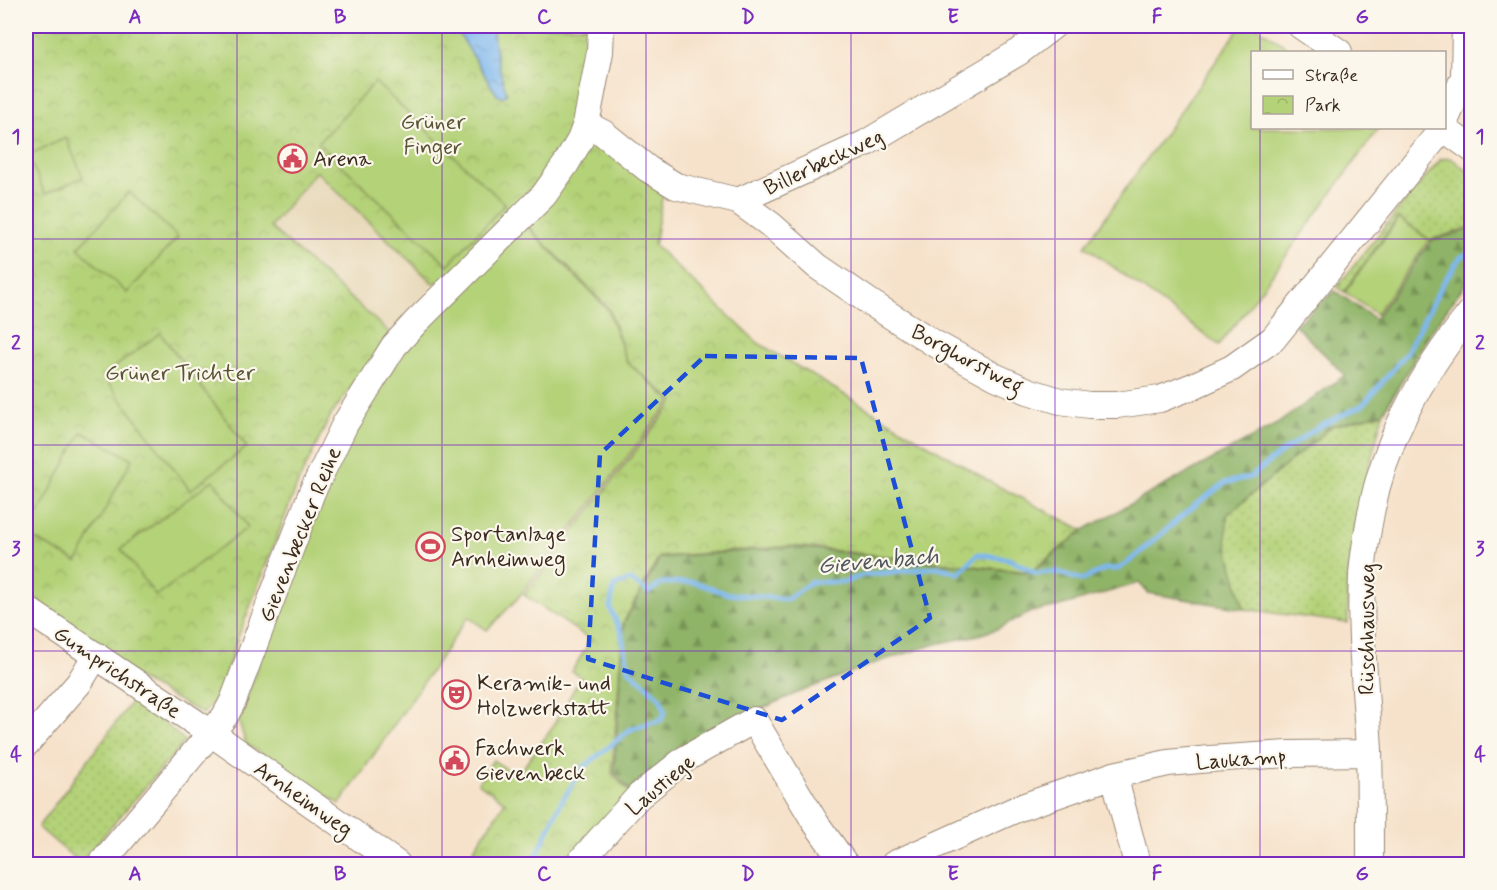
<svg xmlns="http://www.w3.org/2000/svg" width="1497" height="890" font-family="Mynerve,sans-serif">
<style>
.built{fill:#e8d9ba}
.grass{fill:url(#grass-dots);stroke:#787e4b;stroke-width:1.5}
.forest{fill:url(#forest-firs);stroke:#656f43;stroke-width:1.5}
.park{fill:url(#park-crowns);stroke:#787e4b;stroke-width:1.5}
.garden{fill:#b4d278;stroke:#787e4b;stroke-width:1.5}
.water{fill:url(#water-ripples);stroke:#5c7186;stroke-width:1.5}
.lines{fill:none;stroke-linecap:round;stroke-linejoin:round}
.stream{stroke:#7eb8ef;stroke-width:5}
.minor-casing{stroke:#988674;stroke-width:28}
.minor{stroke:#fff;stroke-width:26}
.marked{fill:none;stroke:#1d4ed8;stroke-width:4.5;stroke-dasharray:12 8;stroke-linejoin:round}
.grid{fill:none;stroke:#7b2cbf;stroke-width:1.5;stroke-opacity:0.55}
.labels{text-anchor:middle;stroke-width:4.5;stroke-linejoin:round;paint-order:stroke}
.park-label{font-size:22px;fill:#595434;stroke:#fbf7ec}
.poi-label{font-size:22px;fill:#3b2a1e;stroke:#fbf7ec;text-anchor:start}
.street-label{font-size:22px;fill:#3b2a1e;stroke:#fbf7ec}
.water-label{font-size:24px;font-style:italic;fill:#4f555d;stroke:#fbf7ec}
.neatline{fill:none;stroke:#7b2cbf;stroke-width:2}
.grid-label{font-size:20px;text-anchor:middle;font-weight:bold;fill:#7b2cbf}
</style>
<defs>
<pattern id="grass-dots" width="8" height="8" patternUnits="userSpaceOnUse" patternTransform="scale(1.5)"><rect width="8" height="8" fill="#b4d278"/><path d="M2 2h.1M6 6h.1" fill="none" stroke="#9cb467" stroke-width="1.8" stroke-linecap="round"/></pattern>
<pattern id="forest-firs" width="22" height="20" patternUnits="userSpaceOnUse" patternTransform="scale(1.5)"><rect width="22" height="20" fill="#8fb468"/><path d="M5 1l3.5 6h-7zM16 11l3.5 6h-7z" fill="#769355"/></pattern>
<pattern id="park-crowns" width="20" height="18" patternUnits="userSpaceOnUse" patternTransform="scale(1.5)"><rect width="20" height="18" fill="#b4d278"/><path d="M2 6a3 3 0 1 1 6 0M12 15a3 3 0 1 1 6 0" fill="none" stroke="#9cb467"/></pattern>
<pattern id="water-ripples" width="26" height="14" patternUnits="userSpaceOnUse" patternTransform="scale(1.5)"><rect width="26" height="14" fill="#7eb8ef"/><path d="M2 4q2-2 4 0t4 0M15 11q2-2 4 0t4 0" fill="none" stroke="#6896c1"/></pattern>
</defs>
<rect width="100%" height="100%" fill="#fbf7ec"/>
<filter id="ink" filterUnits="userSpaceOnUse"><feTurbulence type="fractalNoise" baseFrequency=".0167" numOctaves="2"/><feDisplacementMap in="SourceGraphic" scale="12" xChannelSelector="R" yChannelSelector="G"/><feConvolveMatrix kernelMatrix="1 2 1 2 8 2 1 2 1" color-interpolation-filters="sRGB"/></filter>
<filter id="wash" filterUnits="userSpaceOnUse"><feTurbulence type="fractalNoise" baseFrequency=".008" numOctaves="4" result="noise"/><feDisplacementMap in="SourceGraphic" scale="24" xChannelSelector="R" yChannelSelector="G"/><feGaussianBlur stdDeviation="1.35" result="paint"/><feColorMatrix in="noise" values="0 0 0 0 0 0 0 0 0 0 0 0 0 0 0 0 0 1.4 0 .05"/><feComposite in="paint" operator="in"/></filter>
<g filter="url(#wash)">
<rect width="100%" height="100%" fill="#f6e2cb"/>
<!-- built -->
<path class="built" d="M316,171l118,113 -43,50 -121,-106z"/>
<!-- grass -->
<path class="grass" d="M1451,158l20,16v53l-41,13 -32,-23 -54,75 -7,-5 57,-72 47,-56z
M1383,413l-25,98 -11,71 1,41 -104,-14 -18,-67 1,-27 105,-89z
M135,697l50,44 -105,122 -42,-36z"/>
<!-- forest -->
<path class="forest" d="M1471,229v47l-39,54 -49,83 -51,13 -105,89 -1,27 18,67 -96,-16 -9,-10 -79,23 -29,6 -34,17 -19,6 -42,9 -58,18 -81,31 -47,21 -117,80 -19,-21 10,-150 36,-65 133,-11 238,26 52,-43 194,-106 68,-49 -50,-50 40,-34 40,28 56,-78z"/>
<!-- park -->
<path class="park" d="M26,26h572l-13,90 -41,58 -91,99 -19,11 -118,-113 -46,56 121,107 -60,81 -33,68 -63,162 -15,48 -17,21 -62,-34 -115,-84z
M594,125l71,56 -11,64 104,98 236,141 89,46 -53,42 -237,-26 -134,11 -36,66 -11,151 20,21 -54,69h-114l41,-62 -27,-19 15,-23 24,16 33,-45 31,-54 -9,-6 19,-31 -67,-45 150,-194 -47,-39 -18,-53 -88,-90z"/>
<!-- garden -->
<path class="garden" d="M1241,26h15l38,26h-42v76h127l-137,188 -23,29 -134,-99z
M375,82l130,122 -57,61 -130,-122z
M66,138l17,39 -38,17 -17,-39z
M129,192l49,45 -51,56 -49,-45z
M1399,218l30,22 -53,74 -31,-22z
M521,220l87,90 19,52 44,39 -154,198 -30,31 -19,-13 -128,187 -94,-60 -7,-22 23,-70 57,-156 33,-64 49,-79z
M160,333l87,114 -57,43 -87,-114z
M82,432l50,27 -55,103 -50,-27z
M213,480l35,47 -92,69 -35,-47z"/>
<!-- water -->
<path class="water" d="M447,26h46c0,23 7,45 14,68l-5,3 -5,-2 -40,-65z"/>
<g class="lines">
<!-- stream -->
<path class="stream" d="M533,864l27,-60 24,-37 47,-38 30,-9 4,-9 -5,-13 -31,-28 -8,-38 -11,-24 4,-22 16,-6 19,12 13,-9 32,-1 34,12 59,5 24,-17h34l18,-7 75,-8 21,6 19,-19 31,5 27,14 21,-1 25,8 23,-11h13l12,-8 65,-56 30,-22 26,-6 28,-23 41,-28 43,-21 43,-51 37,-71 18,-26 11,-5"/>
</g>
</g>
<g filter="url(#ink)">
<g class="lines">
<defs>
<path id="minor" d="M1301,26l38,26
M586,124l17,9 45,36 28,17 62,15 128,-58 153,-91 34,-26
M1444,124l20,-47 1,-51
M1443,128l29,21
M738,201l33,24 46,41 54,37 61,39 64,35 32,14 32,10 29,4h28l43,-6 33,-13 39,-18 41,-29 170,-211
M26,609l185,124 186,131
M26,744l53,-61 17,-28
M1114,775l23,89
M101,864l124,-148 8,-15 79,-209 33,-68 49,-78 22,-24 128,-127 22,-31 14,-24 6,-16 14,-72 1,-26
M578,864l61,-68 46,-37 69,-39 61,102 30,42
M894,864l125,-56 95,-33 54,-12 42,-4 78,-5 81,-1
M1370,864c0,-38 0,-76 -1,-114 -3,-57 -10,-116 -7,-173 1,-21 5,-43 9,-64 14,-75 53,-143 101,-202"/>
</defs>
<!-- minor casing -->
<use href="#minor" class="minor-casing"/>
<!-- minor -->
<use href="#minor" class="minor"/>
</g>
</g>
<!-- marked area -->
<path class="marked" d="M705,356l156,2 69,260 -148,102 -194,-61 12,-205z"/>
<!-- grid -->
<path class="grid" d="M237,26v838M442,26v838M646,26v838M851,26v838M1055,26v838M1260,26v26M1260,128v736M26,239h1446M26,445h1446M26,651h1446"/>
<!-- icons -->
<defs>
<symbol id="civic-ring" viewBox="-11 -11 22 22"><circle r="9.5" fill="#fbf7ec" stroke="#d1495b" stroke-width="1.5"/><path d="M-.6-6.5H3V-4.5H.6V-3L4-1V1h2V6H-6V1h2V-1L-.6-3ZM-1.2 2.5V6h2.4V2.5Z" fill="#d1495b"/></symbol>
<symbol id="stadium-ring" viewBox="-11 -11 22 22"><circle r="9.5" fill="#fbf7ec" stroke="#d1495b" stroke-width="1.5"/><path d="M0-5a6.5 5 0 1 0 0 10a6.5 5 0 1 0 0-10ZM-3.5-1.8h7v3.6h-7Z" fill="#d1495b"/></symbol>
<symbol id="theatre-ring" viewBox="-11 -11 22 22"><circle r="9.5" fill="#fbf7ec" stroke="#d1495b" stroke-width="1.5"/><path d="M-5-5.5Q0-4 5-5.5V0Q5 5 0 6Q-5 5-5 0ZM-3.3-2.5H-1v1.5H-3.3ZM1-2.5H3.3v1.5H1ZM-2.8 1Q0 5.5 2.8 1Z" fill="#d1495b"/></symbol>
</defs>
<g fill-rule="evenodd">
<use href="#civic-ring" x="276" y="142" width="33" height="33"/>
<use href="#stadium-ring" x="414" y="530" width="33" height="33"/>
<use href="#theatre-ring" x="440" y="678" width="33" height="33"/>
<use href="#civic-ring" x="438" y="744" width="33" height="33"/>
</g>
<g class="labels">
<!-- park labels -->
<g class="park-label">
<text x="433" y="129">Grüner<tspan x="433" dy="25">Finger</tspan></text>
<text x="180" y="380">Grüner Trichter</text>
</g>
<!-- poi labels -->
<g class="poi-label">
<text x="313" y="166">Arena</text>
<text x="451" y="541">Sportanlage<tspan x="451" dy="25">Arnheimweg</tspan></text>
<text x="477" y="690">Keramik- und<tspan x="477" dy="25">Holzwerkstatt</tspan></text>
<text x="475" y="755">Fachwerk<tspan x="475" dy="25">Gievenbeck</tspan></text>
</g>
<!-- street labels -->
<g class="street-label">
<text transform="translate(823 161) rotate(-25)" y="8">Billerbeckweg</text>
<text transform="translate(968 358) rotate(28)" y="8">Borghorstweg</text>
<text transform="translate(299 534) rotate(-68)" y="8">Gievenbecker Reihe</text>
<text transform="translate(1366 629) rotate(-90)" y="8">Rüschhausweg</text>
<text transform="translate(118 671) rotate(34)" y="8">Gumprichstraße</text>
<text transform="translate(1241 758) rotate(-4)" y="8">Laukamp</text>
<text transform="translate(660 784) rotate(-40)" y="8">Laustiege</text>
<text transform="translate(304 798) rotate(35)" y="8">Arnheimweg</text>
</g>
<!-- water labels -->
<g class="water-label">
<text transform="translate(878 560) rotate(-5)" y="8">Gievenbach</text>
</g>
</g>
<!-- margin -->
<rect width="1497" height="890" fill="none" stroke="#fbf7ec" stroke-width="66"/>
<!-- legend -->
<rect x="1251" y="51" width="195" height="78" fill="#fbf7ec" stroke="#aea59a" stroke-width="1.5"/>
<rect x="1263" y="70" width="30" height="9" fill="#ffffff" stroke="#aea59a" stroke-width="1.5"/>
<text x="1305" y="81" font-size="18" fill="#3b2a1e">Straße</text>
<rect x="1263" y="96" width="30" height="18" fill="url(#park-crowns)" stroke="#aea59a" stroke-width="1.5"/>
<text x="1305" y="111" font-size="18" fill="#3b2a1e">Park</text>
<rect x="33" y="33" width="1431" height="824" class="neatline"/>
<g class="grid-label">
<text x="135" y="23">A</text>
<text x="340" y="23">B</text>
<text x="544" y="23">C</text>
<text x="748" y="23">D</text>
<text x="953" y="23">E</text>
<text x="1157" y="23">F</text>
<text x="1362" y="23">G</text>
<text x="16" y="143">1</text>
<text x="1480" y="143">1</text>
<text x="16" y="349">2</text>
<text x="1480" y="349">2</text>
<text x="16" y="555">3</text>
<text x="1480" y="555">3</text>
<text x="16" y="761">4</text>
<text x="1480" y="761">4</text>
<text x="135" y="880">A</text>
<text x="340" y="880">B</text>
<text x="544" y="880">C</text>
<text x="748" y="880">D</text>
<text x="953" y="880">E</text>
<text x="1157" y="880">F</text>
<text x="1362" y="880">G</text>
</g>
</svg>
